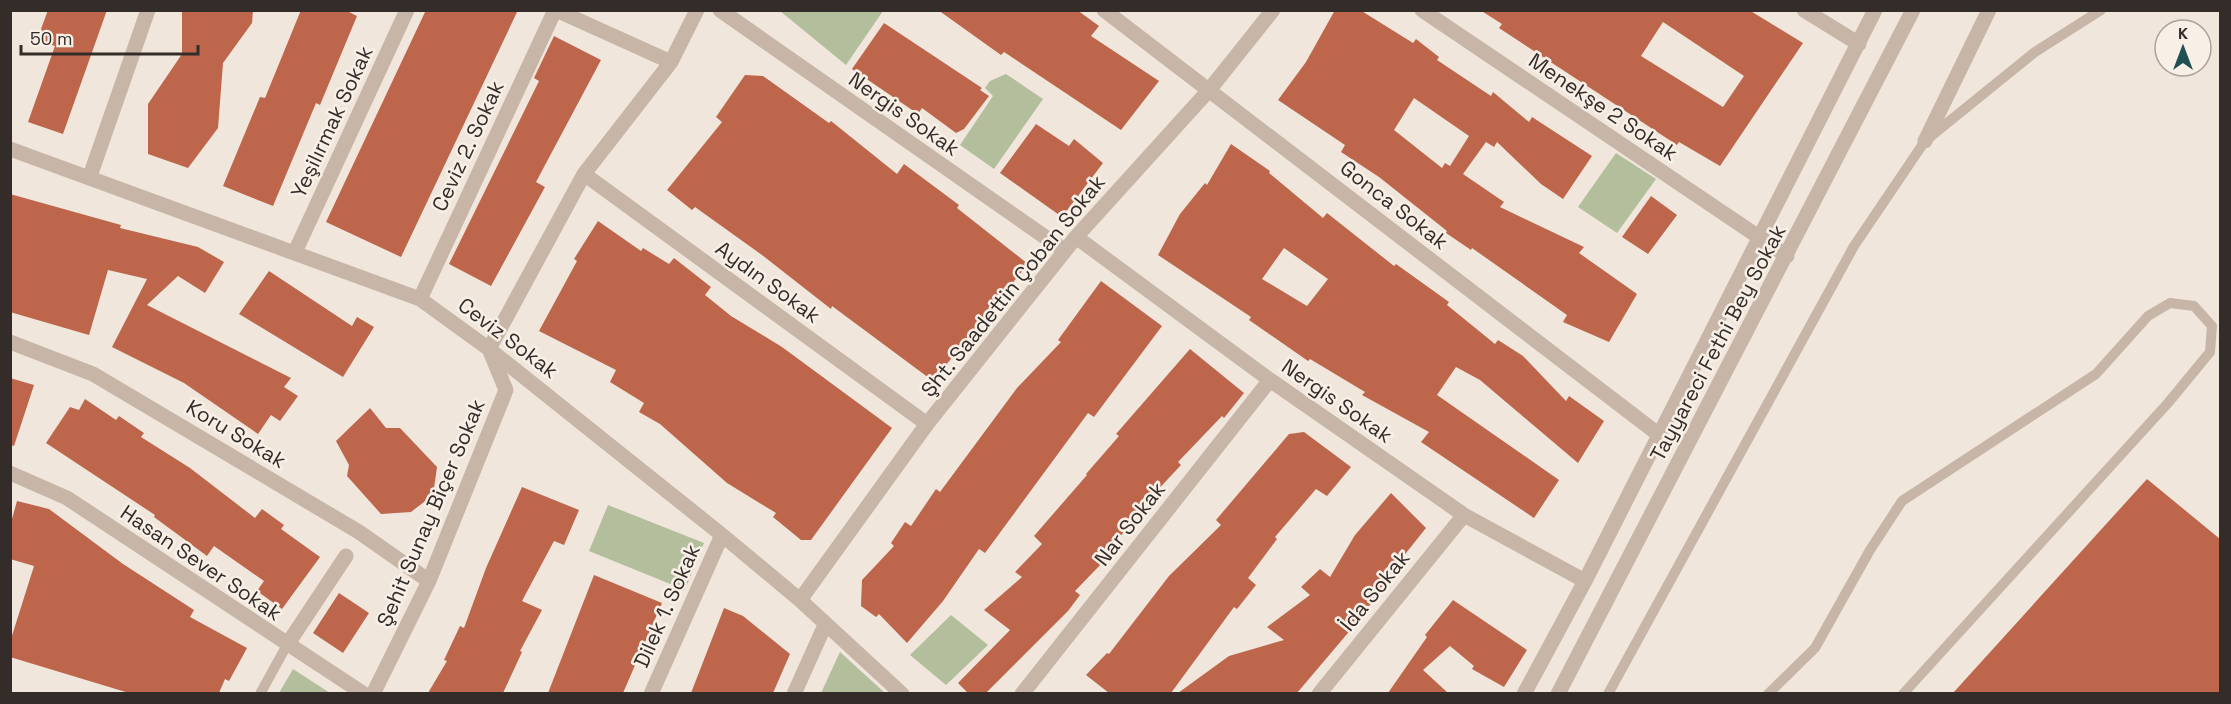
<svg xmlns="http://www.w3.org/2000/svg" width="2231" height="704" font-family="'Space Grotesk',sans-serif">
<style>
.green{fill:#b3be9c}
.building{fill:#bd664c;fill-rule:evenodd}
.lines{fill:none;stroke-linecap:round;stroke-linejoin:round}
.lane{stroke:#c7b6a8;stroke-width:10}
.street{stroke:#c7b6a8;stroke-width:15}
.labels{text-anchor:middle;stroke-width:5;stroke-linejoin:round;paint-order:stroke}
.street-label{font-size:21px;fill:#342c28;stroke:#f8f0e7}
</style>
<rect width="100%" height="100%" fill="#f0e6db"/>
<!-- green -->
<path class="green" d="M780,11h103l-37,54z
M1006,74l37,25 -49,70 -34,-24 33,-49 -8,-8 5,-7z
M1616,153l40,26 -39,54 -39,-26z
M608,505l96,38 -19,47 -96,-39z
M951,615l37,30 -42,40 -36,-30z
M840,652l45,41h-64z
M293,669l37,24h-51z"/>
<!-- building -->
<path class="building" d="M48,10h59l-44,124 -35,-12 27,-76 -18,-6z
M182,10h71l-1,13 -29,40 -5,65 -30,40 -40,-14v-50l34,-50z
M301,10h44l12,6 -37,89 -4,-2 -43,103 -50,-20 37,-89 5,1z
M426,10h92l-117,247 -75,-35z
M938,10h139l22,16 -8,10 68,45 -38,49 -117,-78 -3,3z
M1335,10h25l53,33 3,-4 23,18 -2,3 54,36 2,-4 36,30 3,-5 60,39 -29,43 -22,-15 -44,-42 -3,5 -8,-5 -23,32 41,28 -4,5 84,40 -5,6 58,41 -28,48 -46,-20 4,-7 -95,-67 -1,2 -25,-17 1,-2 -68,-54 -38,-25 4,-7 -67,-45 28,-38zM1414,98l55,38 -19,30 -5,-3 -3,5 -48,-38z
M1480,10h269l54,33 -83,123 -41,-24 -2,3 -178,-117 3,-4zM1663,22l81,54 -21,31 -82,-51z
M884,23l98,65 -2,2 9,6 -25,33 -8,4 -34,-25 -4,6 -66,-45z
M554,36l47,24 -65,122 9,5 -54,99 -42,-22 90,-183 -5,-3z
M745,75l18,1 66,47 2,-2 66,53 7,-10 55,41 -2,3 71,56 -95,117 -101,-75 -1,3 -69,-54 -67,-48 -3,3 -25,-20 55,-68 -6,-5z
M1036,124l33,22 5,-7 29,24 -41,54 -62,-44z
M1231,144l39,27 -1,2 54,45 4,-5 67,53 2,-2 53,38 -2,3 48,39 3,-4 25,16 43,45 3,-5 35,25 -26,42 -98,-83 -24,-13 -19,28 122,85 -25,38 -113,-76 8,-10 -67,-37 3,-3 -55,-33 -2,2 -59,-41 2,-3 -93,-62 22,-41 25,-31 2,2zM1284,248l44,31 -21,27 -45,-27z
M10,194l111,31 -1,3 78,19 26,15 -19,31 -27,-17 -31,29 144,73 -7,9 14,9 -18,25 -9,-6 -13,19 -74,-51 -72,-36 35,-68 -39,-9 -19,65 -79,-23z
M1651,196l26,19 -29,39 -26,-17z
M598,221l43,30 2,-3 26,16 5,-6 37,29 -6,8 26,21 51,31 110,81 -81,112h-10l-28,-23 3,-4 -49,-30 -67,-59 -21,-12 5,-9 -34,-21 6,-12 -77,-39 38,-70 -3,-2z
M269,271l83,55 5,-9 17,10 -31,50 -104,-63z
M1101,281l61,45 -68,91 -6,-4 -103,140 -6,-4 -36,52 -36,42 -28,-29 -3,3 -15,-11 1,-26 32,-34 -3,-3 14,-21 6,4 25,-37 4,3 77,-104 44,-46 -3,-2z
M1190,349l54,44 -20,25 -2,-2 -44,46 3,3 -56,60 3,3 -28,29 4,4 -29,30 5,4 -12,16 -82,82h-18l-10,-10 52,-53 -26,-20 38,-33 -7,-5 27,-28 -8,-8 53,-61 -1,-1 33,-38 -3,-2z
M10,378l24,7 -20,61 -4,-1z
M85,399l31,21 3,-4 25,17 -3,4 49,31 65,50 7,-9 22,16 -3,4 39,28 -38,52 -25,-18 7,-10 -50,-35 -7,10 -53,-39 1,-2 -109,-72 24,-36 9,3z
M370,408l16,20h14l37,39 -4,28 -22,17 -30,2 -34,-38 2,-11 -13,-24z
M1304,432l47,35 -24,29 -11,-7 -41,48 2,2 -29,39 8,7 -19,24 -3,-2 -63,86h-62l-23,-18 21,-22 2,1 60,-78 52,-51 -5,-5 73,-86z
M2147,479l73,60v154h-267z
M522,487l57,23 -15,35 -10,-4 -32,60 20,9 -22,41 2,1 -19,41h-75l19,-32 -3,-1 16,-34 4,2 22,-60z
M1391,493l35,35 -32,40 -30,46 -67,79h-119l51,-37 55,-16 -17,-13 43,-32 -9,-8 19,-18 10,8 25,-42z
M17,501l32,8 74,55 71,46 -4,7 57,31 -18,33 -4,-2 -6,14h-90l-119,-36v-15l24,-76 -24,-7v-33z
M594,575l68,28 -39,90h-75z
M339,593l30,20 -26,40 -30,-20z
M1453,600l74,50 -23,37 -32,-18 2,-3 -24,-20 -27,24 25,23h-60l39,-56 -2,-2z
M724,608l19,8 47,38 -17,39h-82z"/>
<g class="lines">
<!-- lane -->
<path class="lane" d="M260,694l27,-49
M1608,694l246,-448 71,-105 110,-89 66,-42
M1768,694l47,-46 55,-98 32,-49 194,-127 52,-58 22,-13 24,3 18,20 -2,26 -42,51 -265,291"/>
<!-- street -->
<path class="street" d="M556,10l115,52
M720,10l345,241
M1104,10l554,424
M1422,10l365,246
M1804,10l55,34
M1925,141l64,-131
M10,149l410,150 69,50 233,186 78,65 102,94
M584,174l343,250
M90,176l58,-166
M1076,237l194,143 194,135 121,66
M295,252l112,-242
M420,299l135,-289
M10,342l83,32 266,158 70,49
M10,473l57,25 297,196
M800,600l127,-176 149,-187 134,-148 63,-79
M287,645l59,-89
M373,694l56,-113 77,-191 -17,-41 95,-175 87,-112 26,-52
M651,694l71,-159
M794,694l31,-69
M1022,694l248,-314
M1319,694l145,-179
M1524,694l61,-113 290,-571
M1558,694l355,-684"/>
</g>
<g class="labels">
<!-- street labels -->
<g class="street-label">
<text transform="translate(1603 107) rotate(34)" y="7">Menekşe 2 Sokak</text>
<text transform="translate(904 114) rotate(35)" y="7">Nergis Sokak</text>
<text transform="translate(332 122) rotate(-65)" y="7">Yeşilırmak Sokak</text>
<text transform="translate(468 146) rotate(-65)" y="7">Ceviz 2. Sokak</text>
<text transform="translate(1394 205) rotate(38)" y="7">Gonca Sokak</text>
<text transform="translate(768 282) rotate(36)" y="7">Aydın Sokak</text>
<text transform="translate(1013 286) rotate(-51)" y="7">Şht. Saadettin Çoban Sokak</text>
<text transform="translate(508 338) rotate(37)" y="7">Ceviz Sokak</text>
<text transform="translate(1718 343) rotate(-62)" y="7">Tayyareci Fethi Bey Sokak</text>
<text transform="translate(1337 401) rotate(35)" y="7">Nergis Sokak</text>
<text transform="translate(236 434) rotate(31)" y="7">Koru Sokak</text>
<text transform="translate(431 513) rotate(-67)" y="7">Şehit Sunay Biçer Sokak</text>
<text transform="translate(1130 524) rotate(-52)" y="7">Nar Sokak</text>
<text transform="translate(201 563) rotate(34)" y="7">Hasan Sever Sokak</text>
<text transform="translate(1375 591) rotate(-51)" y="7">İda Sokak</text>
<text transform="translate(667 606) rotate(-66)" y="7">Dilek 1. Sokak</text>
</g>
</g>
<!-- border -->
<rect width="2231" height="704" fill="none" stroke="#342c28" stroke-width="24"/>
<!-- north arrow -->
<g transform="translate(2183 48)"><circle r="28" fill="#f8f0e7" stroke="#aaa29b" stroke-width="1.5"/>
<path d="M0-4.5L10 22L0 15L-10 22Z" fill="#205053"/>
<text y="-9" font-size="16" font-weight="bold" text-anchor="middle" fill="#342c28">K</text>
</g>
<!-- scale -->
<path d="M21 45v9h177v-9" fill="none" stroke="#342c28" stroke-width="3"/>
<text x="30" y="45" font-size="18" fill="#342c28" stroke="#f8f0e7" stroke-width="4.5" paint-order="stroke">50 m</text>
</svg>
